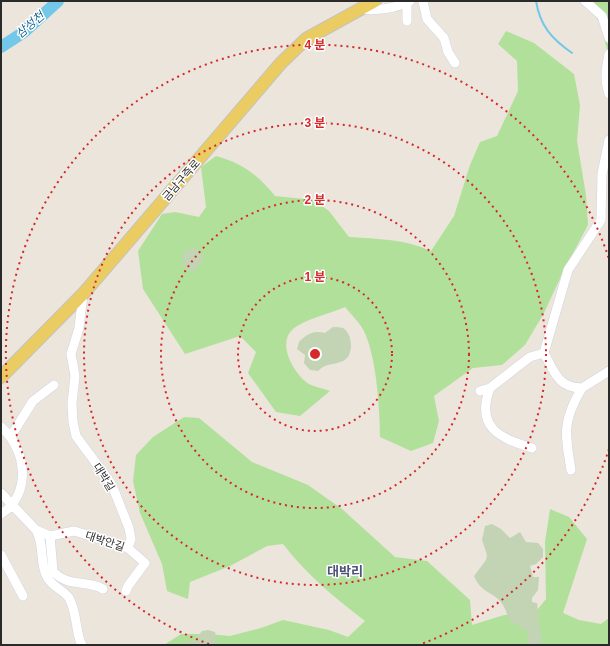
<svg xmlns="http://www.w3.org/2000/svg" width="610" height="646" font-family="Helvetica,'Noto Sans KR',sans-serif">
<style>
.green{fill:#b1e09b}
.cemetery{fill:#c3d4b4}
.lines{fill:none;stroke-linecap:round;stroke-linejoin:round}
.stream{stroke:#73c8e9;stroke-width:2}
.river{stroke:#73c8e9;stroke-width:12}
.minor-casing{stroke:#d1d4e2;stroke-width:10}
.major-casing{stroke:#c3c3c3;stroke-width:14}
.minor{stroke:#fff;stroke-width:9}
.major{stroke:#eacc62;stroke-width:12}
.ring{fill:none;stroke:#d62828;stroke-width:2;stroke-dasharray:2 4}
.labels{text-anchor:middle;stroke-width:3;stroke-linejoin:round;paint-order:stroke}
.street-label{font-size:11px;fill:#2a2a2a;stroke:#fff}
.water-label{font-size:12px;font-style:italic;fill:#136694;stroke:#fff}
.quarter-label{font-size:13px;font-weight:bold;fill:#4c5378;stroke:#fff}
.centre{fill:#d62828;stroke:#fff;stroke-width:2}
.ring-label{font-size:12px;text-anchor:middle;font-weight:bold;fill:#d62828;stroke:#fff;stroke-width:3;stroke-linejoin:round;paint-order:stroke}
</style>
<rect width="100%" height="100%" fill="#ebe5dc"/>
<!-- green -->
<path class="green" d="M588,1h21v56l-8,-31z
M506,31l28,12 40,31 6,31 -3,36 9,54 2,30 -25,47 -19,41 -19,32 -23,20 -29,3 -39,28 5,25 -6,22 -22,8 -31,-14c0,-28 -4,-89 -19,-111 -5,-7 -11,-13 -16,-19 -15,7 -42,12 -54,24 -13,15 3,41 15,51 6,5 17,6 24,9l-30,25 -24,-4 -28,-39 8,-21 -16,-16 -55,18 -42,-65 -5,-38 24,-37 13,-2 24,5 7,-10 -5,-40 15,-11c26,7 42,19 59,40l39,4 15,11 20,26c30,2 55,2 82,14l23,-35 16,-51 10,-23 17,-6 21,-45 -1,-30 -19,-17z
M184,417l15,1 53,44 56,23 34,24 53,48 32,4 43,39 2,25 32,-10 30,-1 12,-15 -1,-57 5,-33 19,8 18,22 -24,74 16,7 22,4 8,-6v27h-445l17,-11h27l22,2 31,-8 22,-8 46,10 19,7 17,-16c-30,-23 -59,-47 -82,-77l-16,2 -37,20 -40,16 -2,17 -21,-8 -5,-27 -22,-51 -7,-32 3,-26 17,-18z"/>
<!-- cemetery -->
<path class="cemetery" d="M192,247c17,5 11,18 0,25 -8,-5 -11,-8 -9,-18z
M333,327c3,0 7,0 10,1 9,5 11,24 3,31 -9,7 -20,3 -28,12l-8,-1 -6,-7 1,-8 -8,-6 2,-7c8,-8 14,-12 26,-9z
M492,524l9,5 9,9 10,-6 6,10 12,1 5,6v8l-7,7 -6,2 3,11h6l-1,13 -6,8v4l5,1 5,42h-14l-1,-15 -18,-9c-7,-33 -26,-22 -35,-45l12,-16 1,-5 -5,-15 3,-14z
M208,630l7,2 2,13h-32l1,-3 9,-2 7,-9z"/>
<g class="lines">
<!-- stream -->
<path class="stream" d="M536,1c4,25 16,38 36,52"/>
<!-- river -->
<path class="river" d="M1,47l23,-15 34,-31"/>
<defs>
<path id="minor" d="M423,1l4,18 17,19 4,14 7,11
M585,1l17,15 7,22
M361,9c18,2 33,0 49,-8
M407,21v-18
M609,54c-3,15 -5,26 0,40
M83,294l-4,34 -8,26 4,22 -3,27 1,19 3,14 34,46 4,8 15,38 2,11 -3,9
M544,353c10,18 14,35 38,35 -20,33 -17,46 -11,82
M490,388l40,-31 14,-4 24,-83 33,-50 1,-46 7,-34
M582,388l27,-17
M480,391l10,-3c-15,40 10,50 42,60
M1,427c26,22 31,68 0,87
M11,436l22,-35 21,-16
M1,493l35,37 14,6 24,-5 7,2 47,15 17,15 -17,23 -2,5
M36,530c9,15 3,32 11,47 5,10 17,13 22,21 9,16 6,35 13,47
M50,536l3,35c13,16 34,9 50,18
M1,555l22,41"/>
<path id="major" d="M1,377l82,-83 198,-231 25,-24 69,-38"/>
</defs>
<!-- minor casing -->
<use href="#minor" class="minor-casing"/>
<!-- major casing -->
<use href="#major" class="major-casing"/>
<!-- minor -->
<use href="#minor" class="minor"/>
<!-- major -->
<use href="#major" class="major"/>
</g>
<!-- distance rings -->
<g class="ring">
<circle cx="315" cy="354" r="77"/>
<circle cx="315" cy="354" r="154"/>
<circle cx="315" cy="354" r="231"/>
<path d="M609 449A309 309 0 0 1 421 644M209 644A309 309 0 1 1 609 259"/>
</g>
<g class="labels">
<!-- street labels -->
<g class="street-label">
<text transform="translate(181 180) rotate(-49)" y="4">금남구즉로</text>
<text transform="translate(104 477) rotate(58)" y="4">대박길</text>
<text transform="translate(105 541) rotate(18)" y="4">대박안길</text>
</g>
<!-- water labels -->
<g class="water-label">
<text transform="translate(30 25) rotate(-40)" y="4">삼성천</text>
</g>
<!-- quarter labels -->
<g class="quarter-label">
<text x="345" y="576">대박리</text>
</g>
</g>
<circle cx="315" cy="354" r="6" class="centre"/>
<g class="ring-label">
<text x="315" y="49">4 분</text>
<text x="315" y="127">3 분</text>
<text x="315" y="204">2 분</text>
<text x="315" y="281">1 분</text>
</g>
<!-- border -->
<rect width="610" height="646" fill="none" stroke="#2a2a2a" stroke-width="4"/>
</svg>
